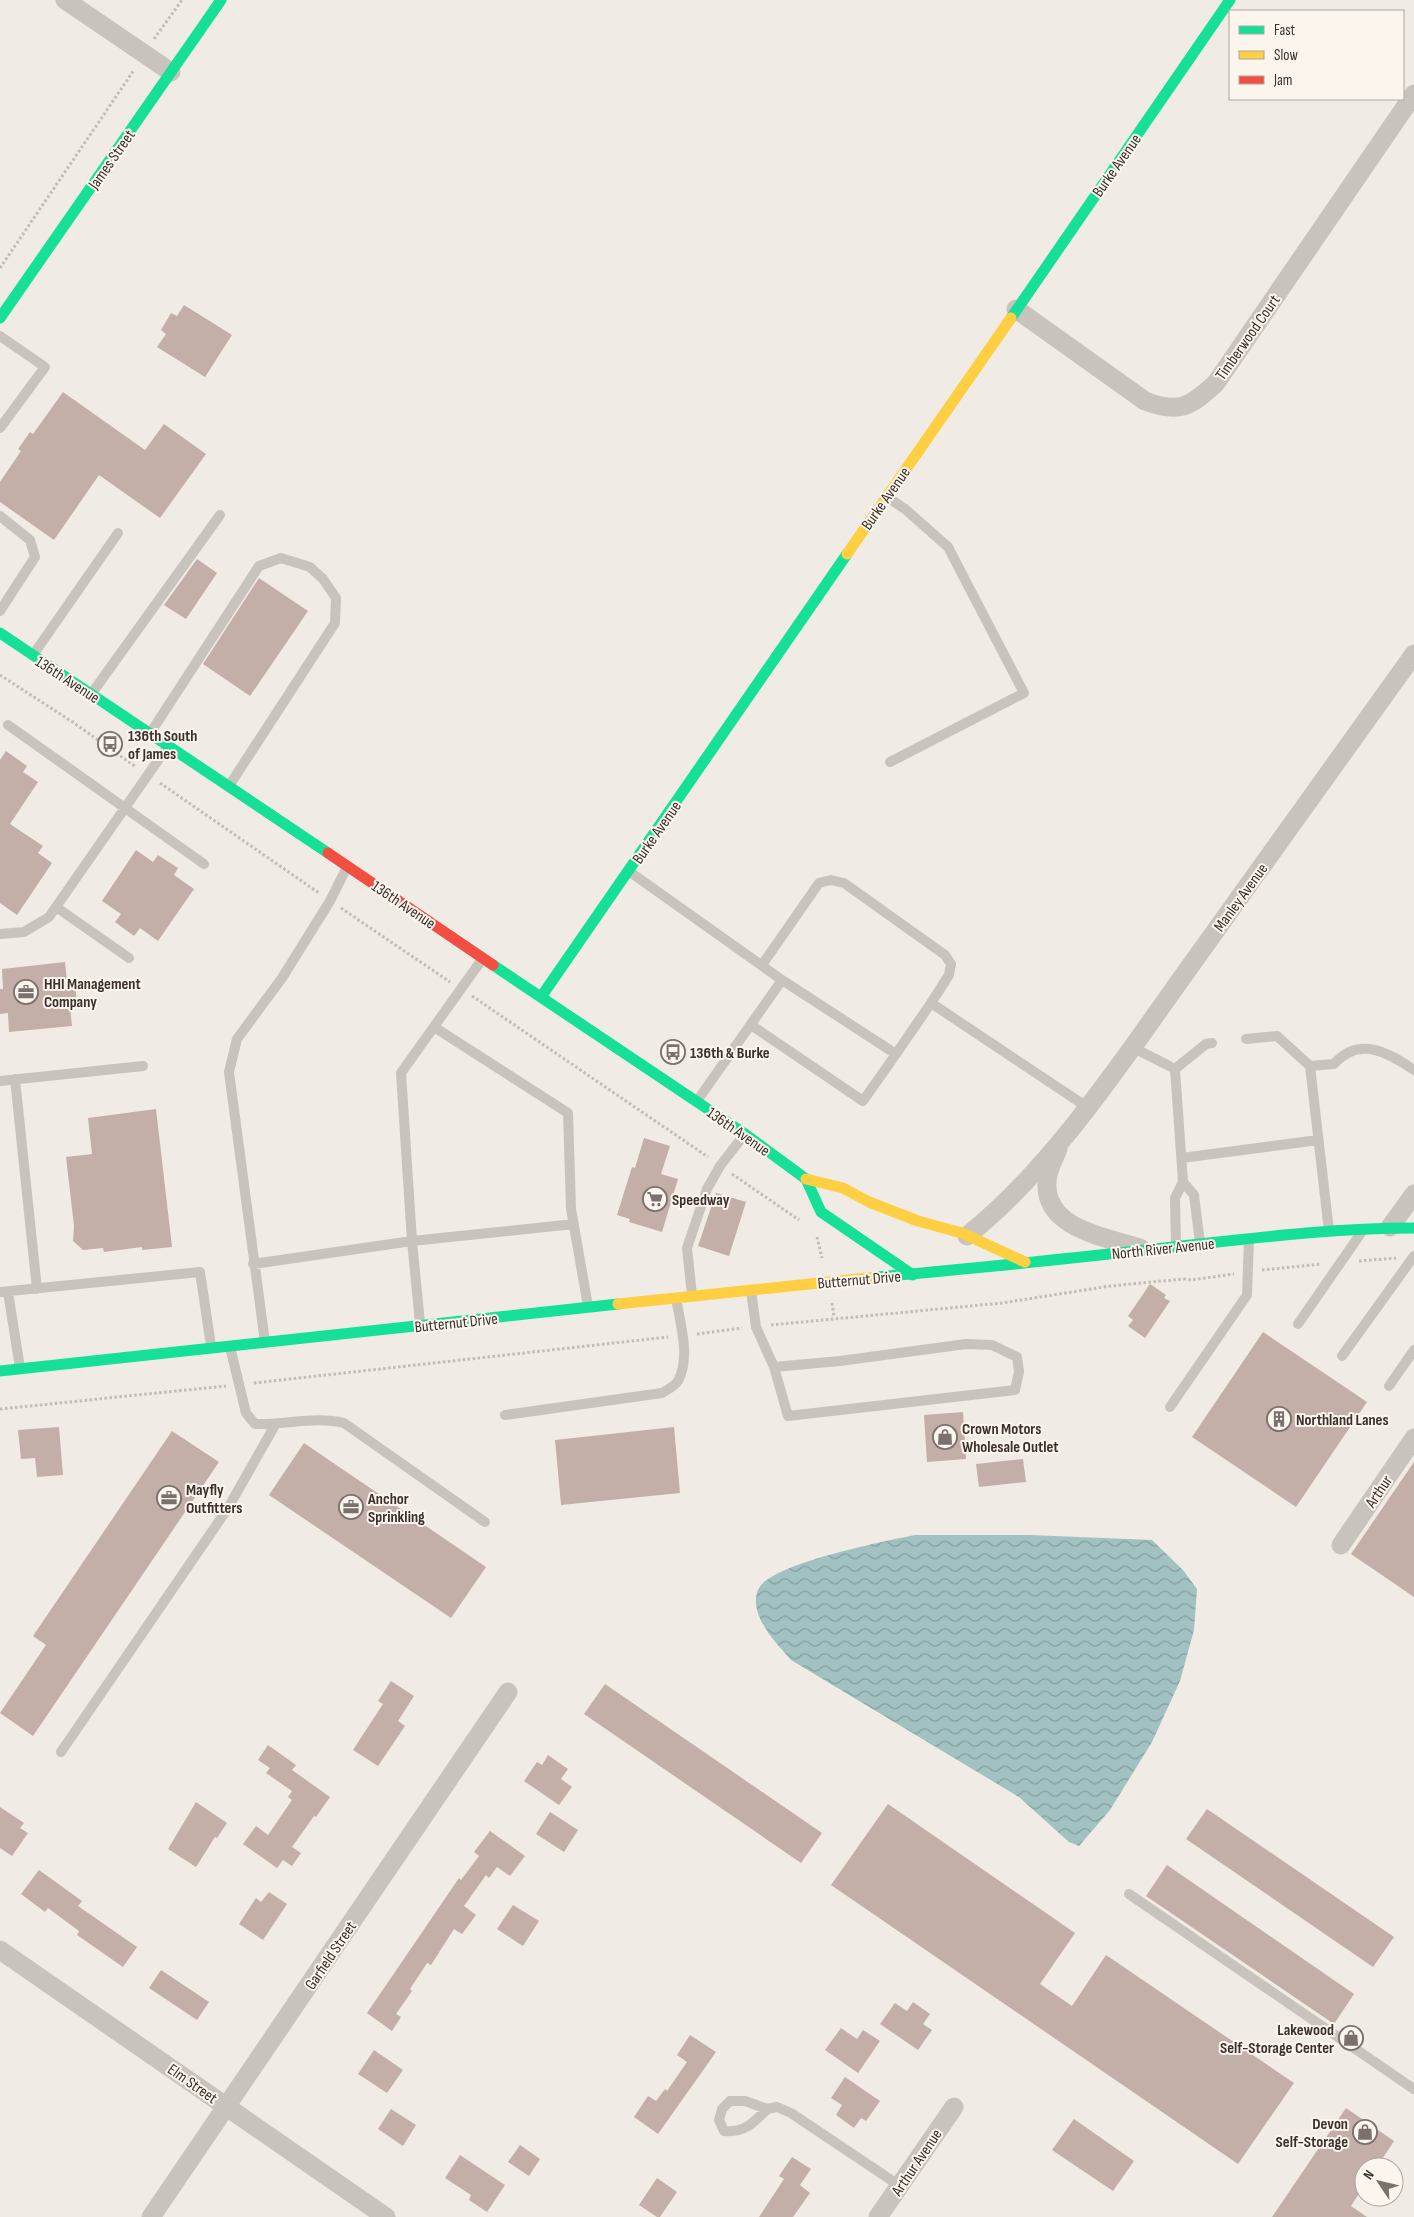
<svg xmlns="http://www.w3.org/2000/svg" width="1414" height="2217" font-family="'Sofia Sans Condensed',sans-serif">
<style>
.water{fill:url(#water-waves)}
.building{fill:#c3afa7}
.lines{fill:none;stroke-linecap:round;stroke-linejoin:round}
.path{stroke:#c2bbb6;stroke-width:3;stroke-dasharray:2.5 2.5;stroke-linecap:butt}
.lane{stroke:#c9c3be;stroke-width:10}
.street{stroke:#c9c3be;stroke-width:19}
.fast{stroke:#16e098;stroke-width:11}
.slow{stroke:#ffcf43;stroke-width:11}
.jam{stroke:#f24e42;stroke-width:11}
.labels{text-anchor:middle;stroke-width:4;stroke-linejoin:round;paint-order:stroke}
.street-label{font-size:16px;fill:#3b302b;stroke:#fbf5ee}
.poi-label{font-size:16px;font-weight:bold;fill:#3b302b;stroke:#fbf5ee;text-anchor:start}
</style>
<defs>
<pattern id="water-waves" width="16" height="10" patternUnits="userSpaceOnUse" patternTransform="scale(1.25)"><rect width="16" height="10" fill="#a1c2c1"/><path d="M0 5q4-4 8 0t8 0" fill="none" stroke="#849e9d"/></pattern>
</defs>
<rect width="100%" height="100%" fill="#f0ebe5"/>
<!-- water -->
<path class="water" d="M915,1535h115l122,5 31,30 14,19 -3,41 -14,51 -28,61 -42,68 -31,36 -10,-4 -50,-45 -228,-137c-15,-17 -43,-45 -33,-70 9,-26 128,-49 157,-55z"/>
<!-- building -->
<path class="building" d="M184,305l48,30 -27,42 -48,-30 9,-13 -5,-4 10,-17 6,3z
M63,392l82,58 19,-26 42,30 -46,64 -61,-43 -45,65 -54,-38v-20l21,-31 -3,-2 12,-17 3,2z
M197,559l20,14 -31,46 -22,-14z
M259,578l49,33 -58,85 -47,-32z
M6,751l21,15 -4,6 15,10 -28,42 33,22 -5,7 14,10 -35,52 -17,-12v-143z
M136,850l17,12 5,-7 20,13 -4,7 20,14 -36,52 -18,-13 -6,8 -19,-14 6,-8 -19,-13z
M65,962l2,19 8,-1 2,26 -7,1 2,19 -63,6 -1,-19 -8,1v-25h3l-1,-20z
M156,1109l16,138 -30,3v-3l-38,5 -1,-4 -20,2 -10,-9 1,-15 -8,-69 26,-3 -4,-36z
M644,1138l26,8 -9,28 17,5 -16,53 -33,-10 1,-3 -13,-4 15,-48 3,1z
M716,1193l30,9 -17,54 -31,-10z
M1150,1284l16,11 -2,3 6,3 -25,37 -17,-12 5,-6 -5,-4z
M1263,1332l104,70 -71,105 -104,-70z
M963,1412l3,47 -39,3 -3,-47z
M59,1427l4,48 -26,2 -2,-19 -14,1 -3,-29z
M674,1427l6,66 -119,12 -6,-65z
M172,1431l47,31 -186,274 -33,-23 46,-68 -13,-9z
M304,1443l182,124 -35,51 -182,-123z
M1023,1459l3,23 -47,5 -3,-23z
M1414,1462v135l-63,-43z
M391,1681l23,15 -16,25 7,5 -27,40 -25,-16 30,-46 -5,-3z
M605,1684l217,149 -21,30 -217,-149z
M268,1745l28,20 -4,5 38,27 -14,20 -2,-1 -22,31 9,6 -9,13 -9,-6 -6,8 -34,-24 13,-18 12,9 24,-35 -4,-3 4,-6 -26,-18 4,-5 -12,-8z
M548,1755l20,14 -7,10 11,8 -13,18 -35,-24 13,-19 5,3z
M196,1802l31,21 -10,15 -2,-1 -19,30 -28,-18z
M888,1804l187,129 -35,51 32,22 34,-51 188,128 -56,81 -407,-279z
M0,1807l24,16 -4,5 8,5 -16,23 -12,-8z
M1207,1809l187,128 -21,30 -187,-128z
M550,1812l28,18 -14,22 -28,-18z
M490,1831l35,25 -15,20 -13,-9 -8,11 -3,-3 -22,31 12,9 -14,19 -8,-5 -23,36 -4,-2 -17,26 2,2 -16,23 5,3 -9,14 -25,-18 92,-135 2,2 18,-24 -5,-4z
M1167,1865l187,129 -20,30 -188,-128z
M39,1870l43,31 -4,5 59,41 -14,20 -46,-32 2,-4 -31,-23 -3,4 -24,-18z
M269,1892l18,12 -24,36 -24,-16 17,-26 5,4z
M513,1905l26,16 -16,25 -26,-17z
M161,1970l48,32 -12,18 -48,-32z
M913,2002l17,12 -7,10 9,6 -14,20 -38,-26 15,-21 12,8z
M841,2028l16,11 6,-9 17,11 -22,32 -33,-23z
M690,2035l26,17 -58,82 -24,-17 14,-21 8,5 9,-12 2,2 20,-29 -10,-7z
M374,2050l29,20 -16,23 -29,-19z
M845,2077l35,24 -14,20 -5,-3 -7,10 -18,-13 6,-10 -11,-7z
M1346,2108l48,33 -17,26h-13v19l-13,20 16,11h-95z
M391,2109l25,16 -13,21 -25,-17z
M1074,2119l60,42 -21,30 -61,-41z
M520,2145l20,14 -11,17 -21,-14z
M460,2155l45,30 -18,27 -18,-12 2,-5 -26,-17z
M792,2157l19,12 -11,16 10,8 -17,24h-34l25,-38 -5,-3z
M657,2178l20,14 -17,25h-3l-18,-12z"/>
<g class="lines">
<!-- path -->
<path class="path" d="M154,39l28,-39
M0,268l134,-198
M0,675l74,48 62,44
M160,783l159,110
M341,908l109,74
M472,996l236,161
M732,1174l67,46
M817,1237l5,21
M1359,1261l37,-3
M1262,1270l59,-6
M832,1303l2,14
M771,1325l231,-22 108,-17 73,-7 8,1 43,-6
M697,1334l45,-6
M254,1383l414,-46
M0,1409l226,-23"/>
<!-- lane -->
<path class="lane" d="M0,336l45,31 -45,61
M887,497l18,12 43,38 76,146 -134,69
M0,516l30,24 5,17 -35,54
M33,655l85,-122
M92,693l128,-178
M8,725l196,139
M151,732l108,-166 22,-8 29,9 13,12 13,19 -1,25 -106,163
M630,872l152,108
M56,907l73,51
M0,934l24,-2 25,-15 119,-171
M483,958l-82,115 11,168 162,-17
M762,965l57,-82 12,-3 13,3 101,72 6,9 -2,11 -18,28
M751,1025l112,76 33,-47
M434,1027l134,86 3,96 17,97
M1246,1039l31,-3 33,30 19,165
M1132,1047l43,22
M1310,1066l24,-2c25,-28 54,-12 80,6
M1175,1069l8,113 -8,16 1,48
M1175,1069l31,-25 6,-1
M15,1079l22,210
M0,1081l143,-15
M697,1101l85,-121 114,74 35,-51 156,104
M1182,1158l136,-18
M1183,1182l11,13 6,48
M253,1264l159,-23 8,82
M751,1291l5,36 18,40 14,49 227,-26 4,-18 -2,-15 -25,-12 -26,-1 -126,17 -66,6
M0,1292l200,-20 11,74
M8,1292l12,76
M692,1295l-5,-47 20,-59 13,-23 24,-31
M1298,1324l63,-91
M265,1342l-36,-270 8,-33 45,-61 48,-77 17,-34
M230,1347l16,66 9,11c30,1 60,-8 89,-1l141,99
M1342,1356l72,-100
M1389,1386l25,-36
M1170,1407l77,-112 2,-56
M505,1415l157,-22c5,-3 13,-7 16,-12 13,-24 2,-58 -2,-83
M61,1752l167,-244 47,-83
M1129,1894l285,195
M767,2109c-13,14 -23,24 -43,22l-5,-11 3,-11 8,-8h15l22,8 10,-2 14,6 109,73"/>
<!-- street -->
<path class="street" d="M65,0l106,72
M1016,309l129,92c34,13 45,6 71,-18l198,-289
M1058,1149c-4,10 -11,22 -11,33 -3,47 59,55 93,66
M1390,1227l24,-33
M967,1236c83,-66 152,-170 214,-257 78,-108 155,-217 233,-325
M1341,1545l73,-107
M0,1950l386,267
M151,2217l357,-525
M878,2217l76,-110"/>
<!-- fast -->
<path class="fast" d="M0,318l221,-318
M1011,318l219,-318
M0,633l328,220
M493,965l252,169 61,45
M541,997l306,-443
M806,1179l15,33 92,63
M876,1277c99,-8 198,-19 297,-30 81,-9 160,-19 241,-19
M0,1371l618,-67"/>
<!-- slow -->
<path class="slow" d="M847,554l164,-236
M806,1179l37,9 26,14 49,19 44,12 63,29
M618,1304l258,-27"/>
<!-- jam -->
<path class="jam" d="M328,853l165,112"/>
</g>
<!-- icons -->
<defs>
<symbol id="bus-ring" viewBox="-11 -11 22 22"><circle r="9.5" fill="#fbf5ee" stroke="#7a716c" stroke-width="1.5"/><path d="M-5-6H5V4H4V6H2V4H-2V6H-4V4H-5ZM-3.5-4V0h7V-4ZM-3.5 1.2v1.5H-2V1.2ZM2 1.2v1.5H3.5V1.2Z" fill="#7a716c"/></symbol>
<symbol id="office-ring" viewBox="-11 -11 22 22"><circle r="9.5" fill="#fbf5ee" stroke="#7a716c" stroke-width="1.5"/><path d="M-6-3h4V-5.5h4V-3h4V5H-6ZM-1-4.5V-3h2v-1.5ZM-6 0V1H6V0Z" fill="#7a716c"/></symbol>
<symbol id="supermarket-ring" viewBox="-11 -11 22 22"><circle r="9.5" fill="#fbf5ee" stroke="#7a716c" stroke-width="1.5"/><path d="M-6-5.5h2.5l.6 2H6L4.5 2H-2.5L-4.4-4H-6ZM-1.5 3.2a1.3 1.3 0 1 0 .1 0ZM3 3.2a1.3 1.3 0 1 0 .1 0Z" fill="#7a716c"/></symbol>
<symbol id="building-ring" viewBox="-11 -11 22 22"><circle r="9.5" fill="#fbf5ee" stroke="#7a716c" stroke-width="1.5"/><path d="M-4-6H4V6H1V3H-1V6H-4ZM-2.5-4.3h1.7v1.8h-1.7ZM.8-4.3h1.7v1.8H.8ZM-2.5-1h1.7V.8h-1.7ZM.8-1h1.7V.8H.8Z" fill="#7a716c"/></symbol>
<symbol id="shop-ring" viewBox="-11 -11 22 22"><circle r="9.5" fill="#fbf5ee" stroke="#7a716c" stroke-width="1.5"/><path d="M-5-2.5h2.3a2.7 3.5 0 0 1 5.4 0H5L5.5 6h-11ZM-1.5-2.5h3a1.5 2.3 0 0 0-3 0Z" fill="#7a716c"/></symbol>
</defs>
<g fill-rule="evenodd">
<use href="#bus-ring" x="96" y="730" width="28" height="28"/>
<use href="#office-ring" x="12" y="978" width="28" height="28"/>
<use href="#bus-ring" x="659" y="1038" width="28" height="28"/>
<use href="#supermarket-ring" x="641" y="1185" width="28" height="28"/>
<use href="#building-ring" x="1265" y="1405" width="28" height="28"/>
<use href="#shop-ring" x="931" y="1423" width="28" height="28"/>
<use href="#office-ring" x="155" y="1484" width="28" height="28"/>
<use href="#office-ring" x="337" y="1493" width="28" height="28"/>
<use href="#shop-ring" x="1337" y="2024" width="28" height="28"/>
<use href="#shop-ring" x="1351" y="2118" width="28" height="28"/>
</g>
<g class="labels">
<!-- street labels -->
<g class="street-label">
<text transform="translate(111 159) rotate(-55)" y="6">James Street</text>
<text transform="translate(1116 165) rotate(-55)" y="6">Burke Avenue</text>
<text transform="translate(1247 337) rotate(-55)" y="6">Timberwood Court</text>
<text transform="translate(885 498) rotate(-55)" y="6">Burke Avenue</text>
<text transform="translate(68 679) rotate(33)" y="6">136th Avenue</text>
<text transform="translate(656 832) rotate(-55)" y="6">Burke Avenue</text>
<text transform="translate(1240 897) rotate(-54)" y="6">Manley Avenue</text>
<text transform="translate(404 904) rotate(34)" y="6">136th Avenue</text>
<text transform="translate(739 1131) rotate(35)" y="6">136th Avenue</text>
<text transform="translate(1163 1248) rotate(-6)" y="6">North River Avenue</text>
<text transform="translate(859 1279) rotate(-5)" y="6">Butternut Drive</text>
<text transform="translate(456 1322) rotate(-6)" y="6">Butternut Drive</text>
<text transform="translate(1378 1491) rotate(-56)" y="6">Arthur</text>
<text transform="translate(330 1955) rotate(-56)" y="6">Garfield Street</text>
<text transform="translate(193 2083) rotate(35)" y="6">Elm Street</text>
<text transform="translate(916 2162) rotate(-56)" y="6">Arthur Avenue</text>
</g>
<!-- poi labels -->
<g class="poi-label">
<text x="128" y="741">136th South<tspan x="128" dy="18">of James</tspan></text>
<text x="44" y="989">HHI Management<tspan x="44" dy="18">Company</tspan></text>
<text x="690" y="1058">136th &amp; Burke</text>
<text x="672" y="1205">Speedway</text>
<text x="1296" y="1425">Northland Lanes</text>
<text x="962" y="1434">Crown Motors<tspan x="962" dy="18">Wholesale Outlet</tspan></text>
<text x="186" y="1495">Mayfly<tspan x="186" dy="18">Outfitters</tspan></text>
<text x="368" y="1504">Anchor<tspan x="368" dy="18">Sprinkling</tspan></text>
<text x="1334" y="2035" text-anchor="end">Lakewood<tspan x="1334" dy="18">Self-Storage Center</tspan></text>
<text x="1348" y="2129" text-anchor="end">Devon<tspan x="1348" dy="18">Self-Storage</tspan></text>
</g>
</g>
<!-- legend -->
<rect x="1229" y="10" width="175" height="90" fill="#fbf5ee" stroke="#aea6a0"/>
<rect x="1239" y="26" width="25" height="8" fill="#16e098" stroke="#aea6a0"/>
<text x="1274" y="35" font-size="15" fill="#3b302b">Fast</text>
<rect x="1239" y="51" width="25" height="8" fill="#ffcf43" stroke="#aea6a0"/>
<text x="1274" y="60" font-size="15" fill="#3b302b">Slow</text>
<rect x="1239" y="76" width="25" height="8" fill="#f24e42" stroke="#aea6a0"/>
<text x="1274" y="85" font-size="15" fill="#3b302b">Jam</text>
<!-- north arrow -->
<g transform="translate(1379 2182) rotate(305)"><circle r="24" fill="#fbf5ee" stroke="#aea6a0"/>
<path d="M0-4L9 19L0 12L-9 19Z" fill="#7a716c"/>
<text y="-8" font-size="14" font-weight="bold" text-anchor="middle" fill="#3b302b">N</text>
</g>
</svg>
